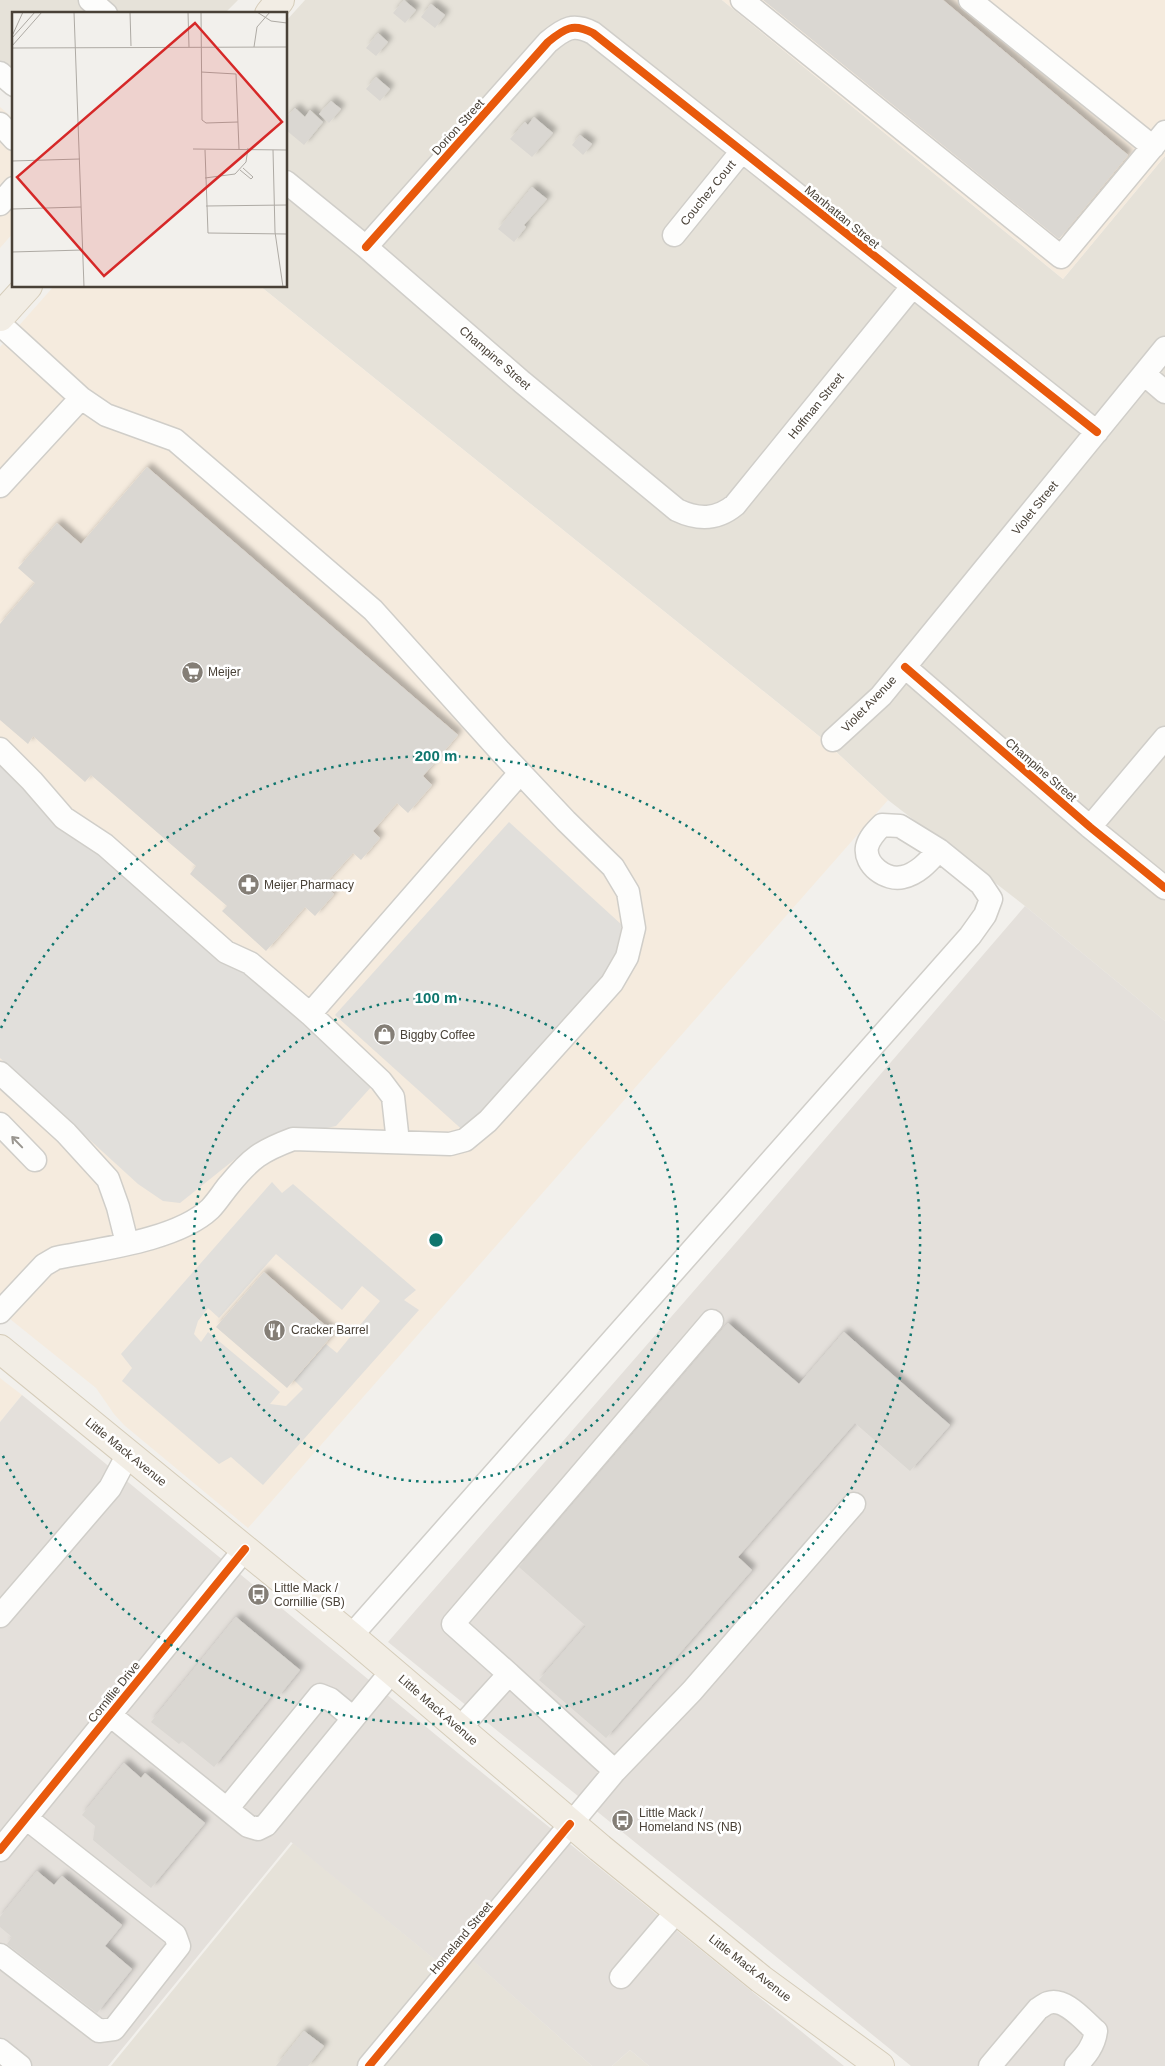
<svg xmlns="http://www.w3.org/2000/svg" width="1165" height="2066" font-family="Helvetica,sans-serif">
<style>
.residential{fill:#e6e2d9}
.commercial{fill:#f5ebde}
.industrial{fill:#e4e0db}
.parking{fill:#e1dfdb;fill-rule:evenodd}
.building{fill:#dad7d2;filter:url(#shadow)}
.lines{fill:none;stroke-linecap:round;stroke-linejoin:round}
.minor-casing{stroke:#d0cec9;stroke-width:25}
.major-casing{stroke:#d5ccb9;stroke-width:30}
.minor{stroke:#fdfdfc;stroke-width:22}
.major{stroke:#f2ede4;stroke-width:28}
.cycleway-casing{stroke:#fff;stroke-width:11}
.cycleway{stroke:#e8590c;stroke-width:8}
.oneway{stroke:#9a9690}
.ring{fill:none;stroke:#0f766e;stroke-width:2.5;stroke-dasharray:2.5 5}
.labels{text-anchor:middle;stroke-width:5;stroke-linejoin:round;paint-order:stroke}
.street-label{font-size:12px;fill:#494137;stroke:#fff}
.poi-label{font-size:12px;fill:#494137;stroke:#fff;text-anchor:start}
.inset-road{fill:none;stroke:#aeaaa4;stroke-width:1}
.view{fill:#d62828;fill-opacity:0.15;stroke:#d62828;stroke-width:2.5}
.inset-edge{fill:none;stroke:#494137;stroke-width:2.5}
.centre{fill:#0f766e;stroke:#fff;stroke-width:2.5}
.ring-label{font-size:15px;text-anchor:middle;font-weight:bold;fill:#0f766e;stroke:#fff;stroke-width:5;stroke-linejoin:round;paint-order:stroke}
</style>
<defs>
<filter id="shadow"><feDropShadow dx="4.5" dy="-4.5" stdDeviation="2.5" flood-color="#0004"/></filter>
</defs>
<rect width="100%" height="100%" fill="#f2f0ec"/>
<!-- residential -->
<path class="residential" d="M0,0h238l-14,14h-210v71l-14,-12z
M305,0h417l341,279 102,-123v865l-140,-115 -137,-106 -69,-64 -559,-450h26v-265z
M293,1843l161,132 15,-18 123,109h-481z
M630,2050l19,16h-37z"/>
<!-- commercial -->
<path class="commercial" d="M722,0h443v156l-102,123z
M0,107l14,12v113l-14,16z
M54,286h206l559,450 69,64 -640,728 -124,-103 -10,-11 -18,-26 -96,-77v-964z
M0,1378l22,17 -22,27z"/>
<!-- industrial -->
<path class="industrial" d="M1025,906l140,115v1045h-254l-523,-424 351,-403z
M22,1395l442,363 380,308h-195l-19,-16 -18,16h-20l-137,-121 -16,18 -148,-121 -183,224h-108v-644z"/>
<!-- parking -->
<path class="parking" d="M0,760l210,191 44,29 118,106 -36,40 -82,18 -74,59 -17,-2 -25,-17 -138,-126z
M509,822l113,103 -11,48 -144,161 -132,-119z
M272,1182l10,11 11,-9 123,106 -12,10 15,10 -156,175 -32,-28 -12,7 -97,-83 10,-13 -11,-14zM276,1254l66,56 20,-24 18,15 -43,52 -11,-9 -32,36 9,9 -17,17 -16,-2 10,-12 -72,-60 -7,10 -7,-8 4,-13 10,-13 11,10z"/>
<!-- building -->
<path class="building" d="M404,0l12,10 -11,13 -12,-10z
M763,0h180l185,155 -69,84z
M431,4l14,11 -10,13 -14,-11z
M378,33l10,9 -12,14 -10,-8z
M376,77l14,12 -10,12 -14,-12z
M331,101l10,8 -12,14 -10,-9z
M295,108l10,9 5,-7 13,12 -19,23 -18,-15v-12z
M534,117l19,16 -21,24 -22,-18 15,-17 3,3z
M580,135l12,9 -9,11 -11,-10z
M532,187l15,12 -23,26 2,2 -12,15 -16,-13z
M147,467l311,268 -35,41 9,9 -24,28 -11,-10 -24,28 7,7 -19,22 -8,-7 -29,32 10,9 -19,22 -10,-9 -39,44 -44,-40 5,-5 -37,-32 6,-8 -105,-91 -6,7 -52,-46 -5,8 -28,-24v-96l35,-41 -17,-15 39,-45 24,21z
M264,1272l70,61 -47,55 -71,-61z
M728,1323l71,61 45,-52 106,93 -40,46 -55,-48 -117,134 14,13 -146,168 -67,-58 47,-54 -67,-59z
M236,1617l64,53 -22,27 -5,-3 -59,73 -32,-26 -3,3 -28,-22z
M124,1763l17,15 4,-5 60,50 -54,65 -58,-48 2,-14 -13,-11z
M37,1871l17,14 8,-9 60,49 -17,21 27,23 -35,44 -90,-69 5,-7 -12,-10v-10z
M304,2031l20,15 -16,20h-32z"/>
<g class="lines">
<defs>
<path id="minor" d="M90,0l16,14
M742,0l319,257 104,-125
M970,0l183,147
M0,73l14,12
M0,124l14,15
M286,182l80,65 156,135 155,128c21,10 40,10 58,-5l177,-218
M0,204l14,-16
M674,235l68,-84
M366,247l182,-205c17,-14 25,-19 45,-9l504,399
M0,324l81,74 25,17 69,25 198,170 127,141 66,70 47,46 15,25 6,36 -7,29 -15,26 -124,138 -23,19 -15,4 -157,-5c-32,12 -42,19 -64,46 -6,7 -12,17 -19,24 -33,31 -109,40 -154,49l-12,7 -44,47
M1144,374l21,18
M0,486l81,-88
M905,667l185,160 75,61
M833,740l48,-44 284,-348
M0,749l32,32 32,37 41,27 121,107 24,11 60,51 71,67 12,16 5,45
M1090,827l75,-89
M310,1014l210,-241
M0,1073l66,60 42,46 10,28 9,36
M0,1124l35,36
M0,1616l110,-128 18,-34
M351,1636l619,-700 15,-21 6,-16 -10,-15 -42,-34 -39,-24 -18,-1c-6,6 -13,13 -15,22 -3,18 19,34 36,30 15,-3 26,-16 36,-27
M509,1674l-56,-50 259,-303
M110,1715l138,111 10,3 8,-4 126,-154
M615,1771l77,-80 162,-187
M227,1809l93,-114 10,4 23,19
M0,1850l245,-301
M0,1955l99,76 15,-2 65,-83 -4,-11 -149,-117
M621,1977l56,-66
M0,2050l20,16
M369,2066l246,-295 -106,-97 -50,55
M990,2066l48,-57c3,-2 7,-5 10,-6 17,-6 36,18 48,28 -2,15 -10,24 -20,35"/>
<path id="major" d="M269,14l11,-14
M0,317l28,-31
M0,1349l351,287 249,212 161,131 119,87"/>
</defs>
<!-- minor casing -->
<use href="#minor" class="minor-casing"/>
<!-- major casing -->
<use href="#major" class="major-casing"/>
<!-- minor -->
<use href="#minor" class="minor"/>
<!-- major -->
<use href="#major" class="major"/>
<defs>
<path id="cycleway" d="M366,247l182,-205c17,-14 25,-19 45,-9l504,399
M905,667l185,160 75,61
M0,1850l245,-301
M369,2066l201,-242"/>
</defs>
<!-- cycleway casing -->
<use href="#cycleway" class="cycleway-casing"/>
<!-- cycleway -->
<use href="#cycleway" class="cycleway"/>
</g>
<!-- one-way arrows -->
<defs><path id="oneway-shaft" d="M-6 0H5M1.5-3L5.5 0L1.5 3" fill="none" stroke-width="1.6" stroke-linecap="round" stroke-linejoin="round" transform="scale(1.25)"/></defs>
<use class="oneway" href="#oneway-shaft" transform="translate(17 1142) rotate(-134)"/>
<!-- distance rings -->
<g class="ring">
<circle cx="436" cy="1240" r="242"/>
<path d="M1 1028A484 484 0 1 1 1 1452"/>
</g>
<!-- icons -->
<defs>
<symbol id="supermarket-disc" viewBox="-11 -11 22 22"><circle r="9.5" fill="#847e76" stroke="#fff"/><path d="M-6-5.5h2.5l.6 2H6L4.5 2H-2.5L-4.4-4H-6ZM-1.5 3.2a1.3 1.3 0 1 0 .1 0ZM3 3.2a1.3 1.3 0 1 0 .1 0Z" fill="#fff"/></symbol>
<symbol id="pharmacy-disc" viewBox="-11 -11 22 22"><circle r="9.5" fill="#847e76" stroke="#fff"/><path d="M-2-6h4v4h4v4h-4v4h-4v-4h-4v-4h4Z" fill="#fff"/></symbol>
<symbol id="shop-disc" viewBox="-11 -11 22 22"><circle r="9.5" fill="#847e76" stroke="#fff"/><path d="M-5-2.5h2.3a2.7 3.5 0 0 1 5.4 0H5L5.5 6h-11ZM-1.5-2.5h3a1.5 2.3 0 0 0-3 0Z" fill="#fff"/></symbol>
<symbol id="restaurant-disc" viewBox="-11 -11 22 22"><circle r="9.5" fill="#847e76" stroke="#fff"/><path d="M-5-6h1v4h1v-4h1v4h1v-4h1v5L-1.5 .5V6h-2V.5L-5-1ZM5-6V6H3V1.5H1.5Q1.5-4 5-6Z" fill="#fff"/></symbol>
<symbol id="bus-disc" viewBox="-11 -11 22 22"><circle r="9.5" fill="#847e76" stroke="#fff"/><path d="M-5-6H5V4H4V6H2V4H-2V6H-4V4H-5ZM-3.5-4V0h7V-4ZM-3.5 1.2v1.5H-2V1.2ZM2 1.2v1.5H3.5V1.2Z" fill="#fff"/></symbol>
</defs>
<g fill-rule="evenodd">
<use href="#supermarket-disc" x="180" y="660" width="25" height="25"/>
<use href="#pharmacy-disc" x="236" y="872" width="25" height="25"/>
<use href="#shop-disc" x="372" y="1022" width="25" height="25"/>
<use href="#restaurant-disc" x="262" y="1318" width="25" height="25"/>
<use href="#bus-disc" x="246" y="1582" width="25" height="25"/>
<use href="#bus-disc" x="610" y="1808" width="25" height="25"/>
</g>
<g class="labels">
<!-- street labels -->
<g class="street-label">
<text transform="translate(458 127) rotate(-48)" y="4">Dorion Street</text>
<text transform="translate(708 193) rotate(-51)" y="4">Couchez Court</text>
<text transform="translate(842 217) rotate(39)" y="4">Manhattan Street</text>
<text transform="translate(495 358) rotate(41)" y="4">Champine Street</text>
<text transform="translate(816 406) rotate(-51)" y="4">Hoffman Street</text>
<text transform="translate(1035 508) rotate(-51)" y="4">Violet Street</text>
<text transform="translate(869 704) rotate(-46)" y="4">Violet Avenue</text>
<text transform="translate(1041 770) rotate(41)" y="4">Champine Street</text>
<text transform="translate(126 1452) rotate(39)" y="4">Little Mack Avenue</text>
<text transform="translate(114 1692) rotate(-51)" y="4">Cornillie Drive</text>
<text transform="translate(438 1710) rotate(41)" y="4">Little Mack Avenue</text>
<text transform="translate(461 1938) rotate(-50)" y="4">Homeland Street</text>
<text transform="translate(750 1968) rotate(38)" y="4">Little Mack Avenue</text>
</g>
<!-- poi labels -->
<g class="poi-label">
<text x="208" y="676">Meijer</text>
<text x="264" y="889">Meijer Pharmacy</text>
<text x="400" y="1039">Biggby Coffee</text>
<text x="291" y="1334">Cracker Barrel</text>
<text x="274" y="1592">Little Mack /<tspan x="274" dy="14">Cornillie (SB)</tspan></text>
<text x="639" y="1817">Little Mack /<tspan x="639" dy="14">Homeland NS (NB)</tspan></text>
</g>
</g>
<!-- overview -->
<g transform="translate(12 12)">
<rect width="275" height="275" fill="#f2f0ec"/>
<path class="inset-road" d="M62,0l10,275M118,0l1,34M176,0l1,35M189,0l1,108 4,3 32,-1M245,0l14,9 16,2M1,22l10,-22M0,26l23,-26M0,34l30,-34M242,35l3,-20 13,-15M0,36l275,-1M189,60l35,2 3,75M181,137l94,1M193,138l3,83 79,1M261,138l2,82 8,55M0,149l68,-2M228,158l11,9 2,-2 -10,-9M193,166l30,-4 11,-12 2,-14M194,194l81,-1M0,197l69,-2M0,240l71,-2"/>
<path class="view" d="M183,11l87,99 -178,154 -87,-99z"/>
<rect width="275" height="275" class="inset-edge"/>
</g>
<circle cx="436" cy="1240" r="8" class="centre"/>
<g class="ring-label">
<text x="436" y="761">200 m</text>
<text x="436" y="1003">100 m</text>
</g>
</svg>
